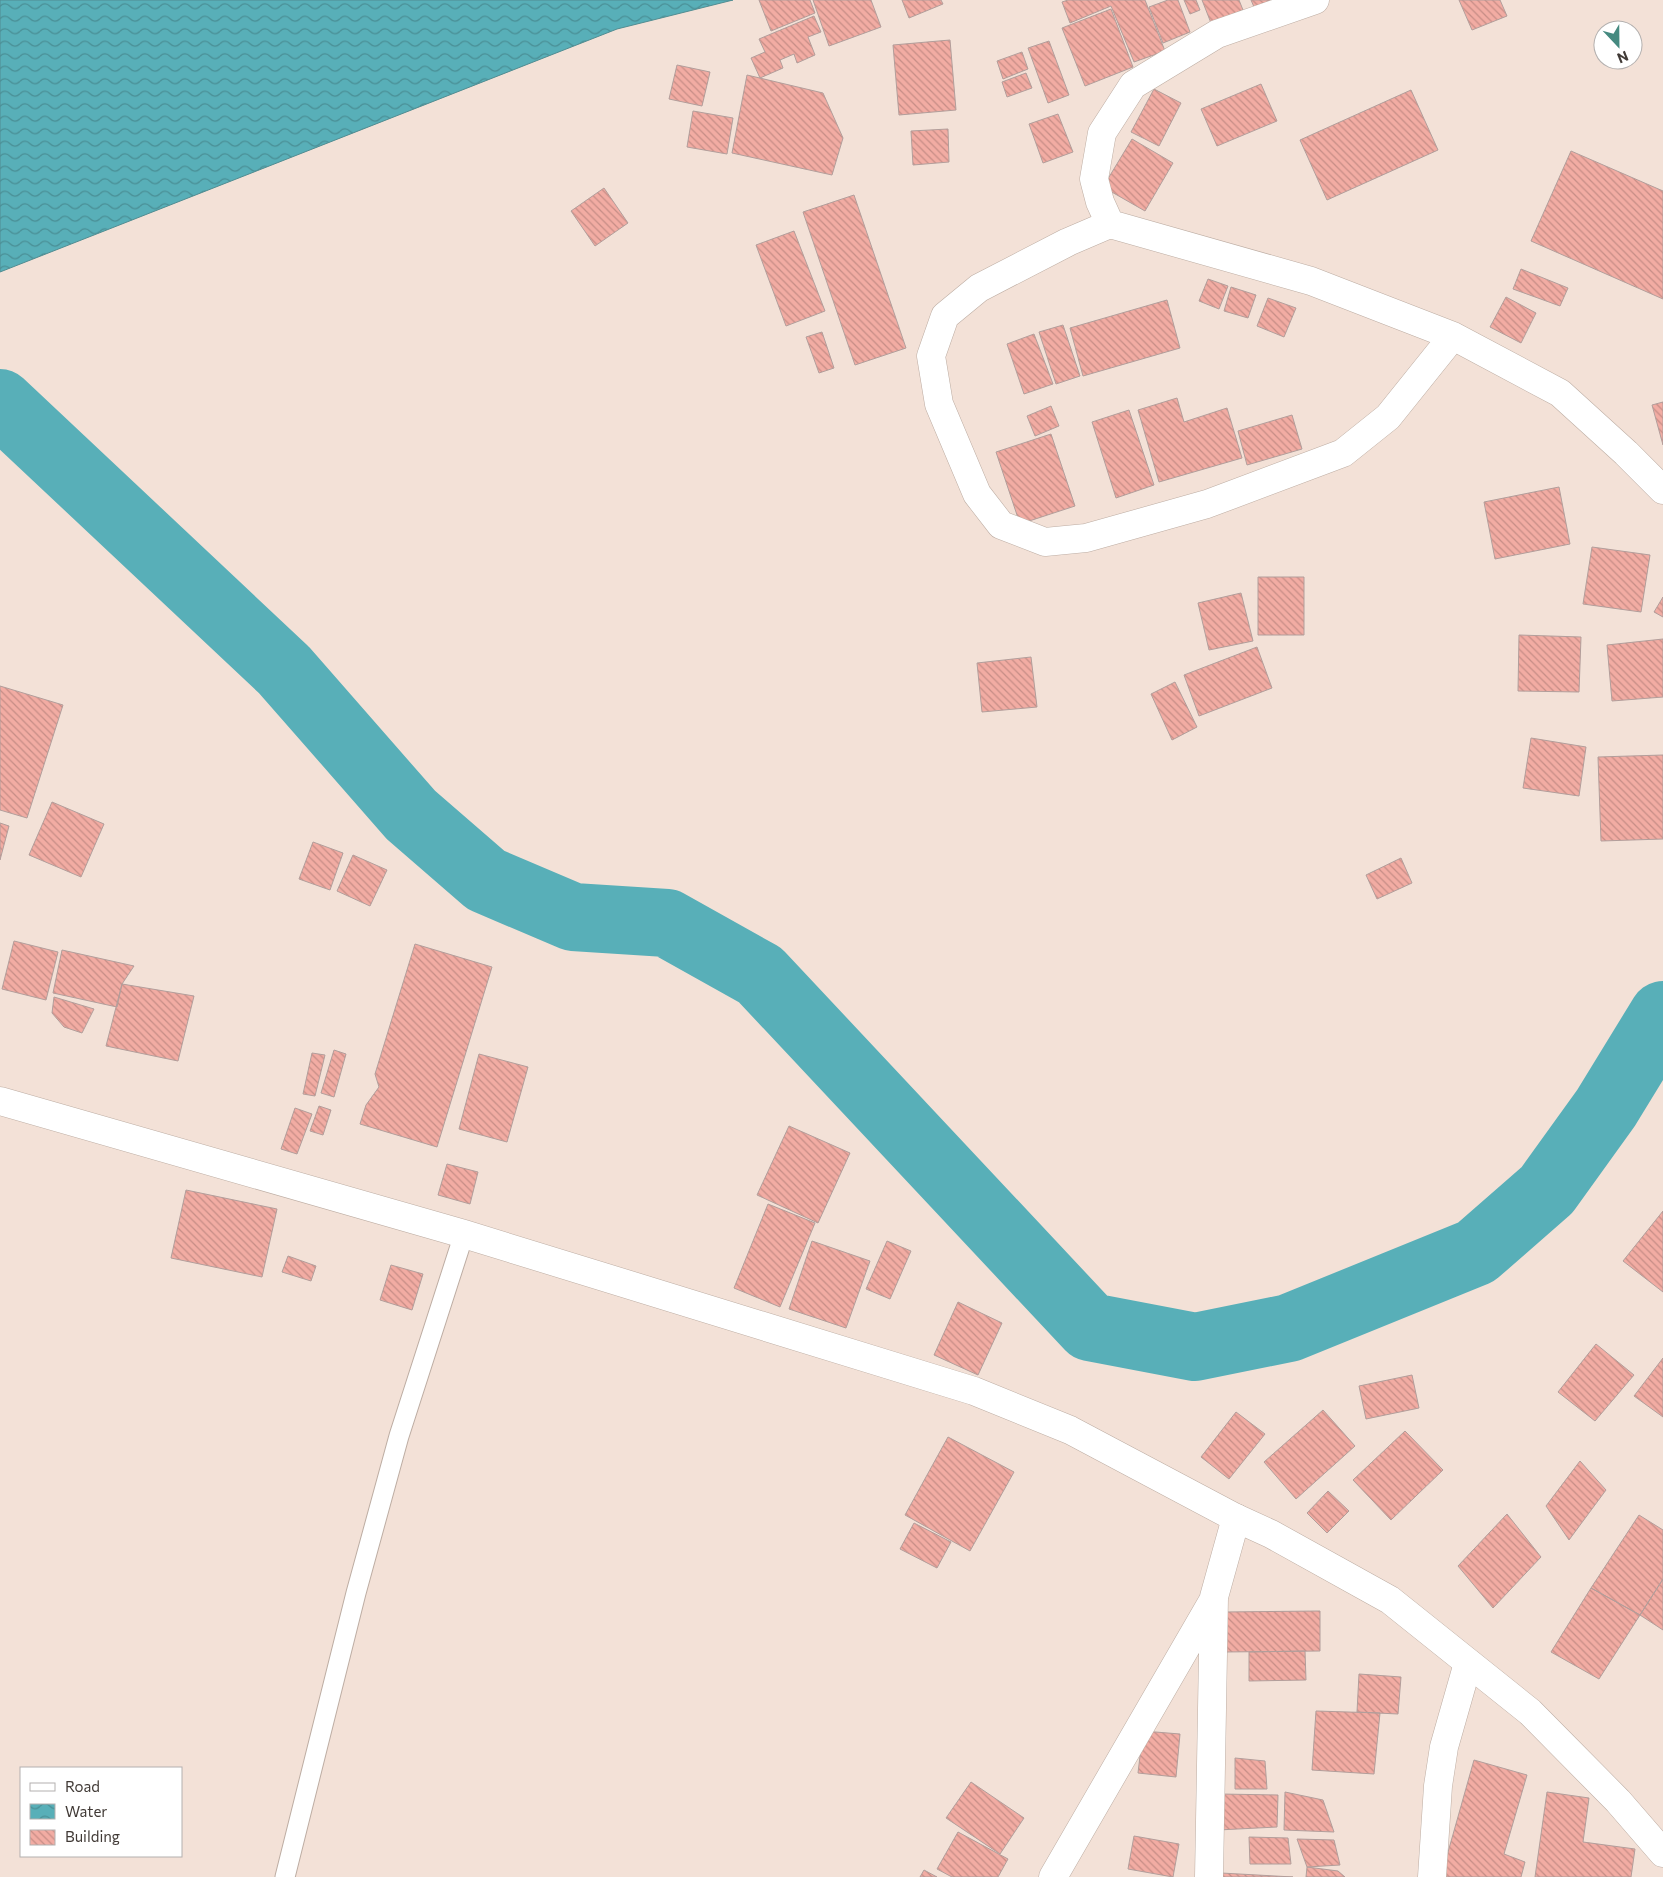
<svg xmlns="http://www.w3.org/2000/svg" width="1663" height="1877" font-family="Commissioner,sans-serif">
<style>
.water{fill:url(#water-waves);stroke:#518c91}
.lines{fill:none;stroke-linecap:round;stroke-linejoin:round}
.river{stroke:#58afb8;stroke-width:68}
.building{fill:url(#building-back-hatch);stroke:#b29e9b}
.lane-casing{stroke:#bdada3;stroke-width:21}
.street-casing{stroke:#bdada3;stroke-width:29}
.secondary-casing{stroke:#bdada3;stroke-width:29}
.lane{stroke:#fff;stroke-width:19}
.street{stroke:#fff;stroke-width:28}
.secondary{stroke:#fff;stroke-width:28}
</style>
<defs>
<pattern id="water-waves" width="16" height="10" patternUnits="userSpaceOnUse" patternTransform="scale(1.25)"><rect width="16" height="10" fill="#58afb8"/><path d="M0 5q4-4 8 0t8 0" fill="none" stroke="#4a8f96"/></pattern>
<pattern id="building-back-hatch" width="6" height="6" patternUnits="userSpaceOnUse" patternTransform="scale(1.25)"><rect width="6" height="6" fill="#f2aca3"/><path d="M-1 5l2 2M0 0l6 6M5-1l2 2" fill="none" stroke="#c68d86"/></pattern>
</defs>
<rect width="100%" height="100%" fill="#f3e1d7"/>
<!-- water -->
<path class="water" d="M0,0h733l-116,29 -617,243z"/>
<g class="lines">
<!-- river -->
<path class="river" d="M0,403l284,267 127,145 75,65 87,37 94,6 93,52 330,352 105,20 94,-19 187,-76 71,-62 59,-82 57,-93"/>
</g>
<!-- building -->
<path class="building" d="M759,0h51l5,13 -44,18z
M813,0h58l10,27 -52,19z
M902,0h39l2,4 -34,14z
M1068,0h77l20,51 -31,11 -23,-56 -41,17 -8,-21z
M1168,0h10l12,32 -27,11 -14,-36z
M1184,0h12l4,10 -10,4z
M1202,0h37l4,10 -32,13z
M1251,0h21l-18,7z
M1459,0h41l7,16 -35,14z
M1111,9l22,58 -48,19 -23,-58z
M814,16l7,16 -13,5 7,18 -18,8 -3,-9 -14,6 3,8 -23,10 -9,-20 14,-6 -6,-13z
M950,40l6,70 -57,5 -6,-70z
M1049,41l20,54 -21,8 -20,-55z
M1022,52l6,17 -25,10 -6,-18z
M677,65l33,7 -8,34 -33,-7z
M1026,73l6,15 -25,9 -5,-15z
M747,75l76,18 20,45 -11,37 -100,-22z
M1261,84l16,37 -60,25 -16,-37z
M1154,89l27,14 -22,43 -28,-14z
M1411,90l27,60 -111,50 -27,-60z
M693,111l40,7 -6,36 -40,-7z
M1058,114l15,38 -30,11 -14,-39z
M948,129l1,33 -36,3 -2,-34z
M1132,139l41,24 -28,48 -42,-24z
M1571,151l92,40v108l-132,-58z
M604,188l24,35 -33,23 -24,-35z
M854,195l52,153 -51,17 -52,-153z
M794,231l31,80 -39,15 -30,-81z
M1521,269l47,19 -8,18 -47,-17z
M1208,279l20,7 -9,23 -20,-8z
M1231,287l25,8 -8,23 -24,-7z
M1506,297l30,16 -15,30 -31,-16z
M1268,298l28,10 -12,29 -27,-11z
M1167,300l13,48 -97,28 -13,-48z
M1063,325l17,51 -24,8 -17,-52z
M822,332l12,36 -15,5 -13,-36z
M1034,334l19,50 -29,10 -17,-50z
M1177,398l7,24 43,-14 15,50 -83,24 -21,-72z
M1663,402v43l-11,-40z
M1051,406l8,20 -24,10 -8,-20z
M1129,410l25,75 -38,13 -24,-76z
M1292,415l10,34 -55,16 -9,-34z
M1051,434l24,72 -55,18 -24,-72z
M1559,487l11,57 -75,15 -11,-57z
M1592,547l58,8 -9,57 -58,-8z
M1258,577h46v58h-46z
M1241,593l12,48 -44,9 -11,-47z
M1663,597v20l-9,-5z
M1519,635l62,2 -2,55 -61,-1z
M1663,639v58l-51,4 -5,-56z
M1257,647l15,41 -73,28 -15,-41z
M1031,657l6,50 -55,5 -5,-49z
M1175,682l22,45 -25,13 -21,-46z
M0,686l63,19 -36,113 -27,-8z
M1531,738l55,9 -7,49 -56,-8z
M1663,755v84l-62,2 -3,-84z
M52,802l52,22 -23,53 -52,-22z
M0,823l9,3 -9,34z
M313,842l30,11 -13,37 -31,-11z
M353,855l34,15 -17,36 -33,-15z
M1401,858l11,25 -35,16 -11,-24z
M14,941l44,11 -12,48 -44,-11z
M415,944l77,23 -55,180 -77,-23 6,-19 13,-18 -4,-13z
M62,950l72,16 -12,18 -5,23 -64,-14z
M122,984l72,12 -16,65 -72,-15z
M54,997l40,12 -12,24 -18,-6 -12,-14z
M334,1050l12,4 -12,43 -13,-4z
M312,1053l13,2 -10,41 -12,-2z
M479,1054l49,13 -21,75 -48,-13z
M319,1106l12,4 -8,25 -13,-4z
M295,1108l17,6 -15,40 -16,-5z
M789,1126l61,27 -32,70 -61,-28z
M447,1164l31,8 -8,32 -32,-9z
M186,1190l91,19 -15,68 -91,-19z
M768,1204l47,19 -35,84 -46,-19z
M1663,1211v81l-40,-31z
M812,1241l58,20 -24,67 -57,-19z
M887,1241l24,10 -21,48 -24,-10z
M288,1256l28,10 -5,15 -29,-9z
M391,1265l32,9 -11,36 -32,-10z
M958,1302l44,21 -24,52 -44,-20z
M1596,1344l38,31 -39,46 -37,-29z
M1663,1358v59l-29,-21z
M1412,1375l7,33 -53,11 -7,-33z
M1323,1410l32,36 -59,53 -32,-37z
M1236,1412l29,22 -36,45 -28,-22z
M1405,1431l38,39 -52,50 -38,-40z
M948,1437l66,35 -44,79 -65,-36z
M1580,1461l26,29 -37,50 -23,-34z
M1328,1491l21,20 -22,22 -20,-20z
M1507,1514l34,43 -48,51 -35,-42z
M1639,1515l24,15v49l-23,36 -49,-27z
M914,1523l37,19 -14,26 -37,-19z
M1663,1579v51l-23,-15z
M1591,1588l49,27 -41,64 -48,-27z
M1320,1611v40l-96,1 -1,-40z
M1305,1651l1,29 -57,1v-29z
M1359,1674l42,3 -3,37 -41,-2z
M1316,1711l64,2 -6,61 -62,-4z
M1143,1731l37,3 -4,43 -38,-4z
M1235,1758l30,3 2,28h-32z
M1474,1760l53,15 -23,79 21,8 -4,15h-80z
M971,1782l53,36 -24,36 -54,-36z
M1285,1792l38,8 11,32 -50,-2z
M1547,1792l42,6 -6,44 52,7 -4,28h-96z
M1220,1794l58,1 -1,32 -59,3z
M958,1832l50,27 -10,18h-46l-15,-8z
M1134,1836l45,8 -6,33 -45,-8z
M1249,1837l39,1 3,26h-41z
M1297,1839l37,1 6,25 -33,2z
M1307,1867l31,4 7,6h-39z
M924,1870l13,7h-17z
M1221,1873l72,4h-71z"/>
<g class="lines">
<defs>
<path id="lane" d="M285,1877l71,-284 43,-157 65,-202"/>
<path id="street" d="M1110,224l-10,-22 -6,-23 8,-46 31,-48 84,-51 98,-34
M1453,336l-65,81 -45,36 -136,51 -121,34 -41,4 -44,-17 -24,-31 -38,-90 -8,-48 14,-40 34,-28 89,-46 42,-18 201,57 142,55 107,57 66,60 37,37
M1053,1877l161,-278
M1209,1877l5,-280 22,-79
M1432,1877l6,-91 6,-39 24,-84"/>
<path id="secondary" d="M0,1101l464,133 510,157 96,39 166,88 35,16 119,66 140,112 88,89 45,52"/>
</defs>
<!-- lane casing -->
<use href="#lane" class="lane-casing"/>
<!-- street casing -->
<use href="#street" class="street-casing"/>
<!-- secondary casing -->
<use href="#secondary" class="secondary-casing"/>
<!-- lane -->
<use href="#lane" class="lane"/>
<!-- street -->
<use href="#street" class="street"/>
<!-- secondary -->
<use href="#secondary" class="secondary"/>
</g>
<!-- legend -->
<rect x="20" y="1767" width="162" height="90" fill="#ffffff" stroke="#b3b0af"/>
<rect x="30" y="1783" width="25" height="8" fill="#ffffff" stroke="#b3b0af"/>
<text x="65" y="1792" font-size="15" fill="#413a36">Road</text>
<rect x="30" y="1804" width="25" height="15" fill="url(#water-waves)" stroke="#b3b0af"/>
<text x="65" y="1817" font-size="15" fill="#413a36">Water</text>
<rect x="30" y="1830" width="25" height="15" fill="url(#building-back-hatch)" stroke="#b3b0af"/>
<text x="65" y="1842" font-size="15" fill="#413a36">Building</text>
<!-- north arrow -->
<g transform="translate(1618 45) rotate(158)"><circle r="24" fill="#ffffff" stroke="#b3b0af"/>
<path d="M0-4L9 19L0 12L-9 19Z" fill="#458a80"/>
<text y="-8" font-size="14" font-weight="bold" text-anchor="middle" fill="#413a36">N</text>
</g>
</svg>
